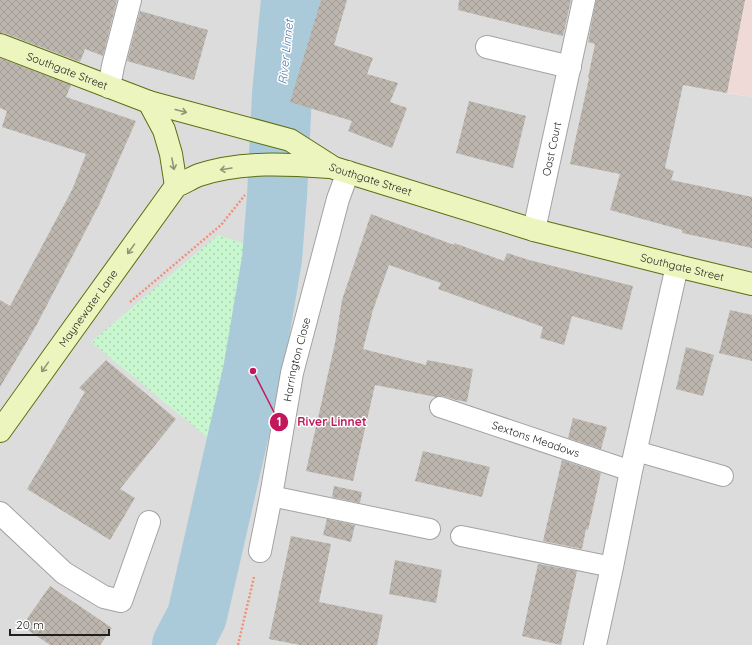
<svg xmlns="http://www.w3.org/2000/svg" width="752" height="645" font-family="Quicksand,sans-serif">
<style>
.residential{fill:#dddcdc}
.commercial{fill:#efdad7}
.park{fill:url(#park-dots)}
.pier{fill:#fff}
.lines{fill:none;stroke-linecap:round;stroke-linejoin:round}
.river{stroke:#aacad9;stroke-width:60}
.building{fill:url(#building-cross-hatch)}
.lane-casing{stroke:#a3a3a3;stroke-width:22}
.street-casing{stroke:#a3a3a3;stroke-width:24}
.secondary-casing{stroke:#5a6f0d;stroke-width:24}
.path{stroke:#ef9077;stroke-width:2.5;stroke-dasharray:2 2;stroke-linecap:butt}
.lane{stroke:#fff;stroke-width:20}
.street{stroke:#fff;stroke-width:22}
.secondary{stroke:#ecf5be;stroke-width:22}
.oneway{stroke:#909576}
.labels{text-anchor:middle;stroke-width:3;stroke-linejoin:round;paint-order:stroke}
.street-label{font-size:11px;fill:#1f1f1f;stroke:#fff}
.water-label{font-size:12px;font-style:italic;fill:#5274a8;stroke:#fff}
.leader{fill:none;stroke:#c2185b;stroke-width:1.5}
.callout-dot{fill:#c2185b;stroke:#fff;stroke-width:1.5}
.mark-label{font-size:12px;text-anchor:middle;font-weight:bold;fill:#fff}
.callout-label{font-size:12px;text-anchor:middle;font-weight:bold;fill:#c2185b;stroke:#fff;stroke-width:3;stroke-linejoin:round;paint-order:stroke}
</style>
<defs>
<pattern id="park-dots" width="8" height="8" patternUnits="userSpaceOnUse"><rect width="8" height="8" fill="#c7f6cf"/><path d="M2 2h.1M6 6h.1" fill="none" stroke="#aad2b1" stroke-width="1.8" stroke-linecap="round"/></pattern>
<pattern id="building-cross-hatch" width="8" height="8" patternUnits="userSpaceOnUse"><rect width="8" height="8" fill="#bcb6af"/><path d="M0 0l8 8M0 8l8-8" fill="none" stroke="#a19c96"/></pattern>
</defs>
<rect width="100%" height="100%" fill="#efede6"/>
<!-- residential -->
<path class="residential" d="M0,0h663l64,93 25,4v548h-752z"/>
<!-- commercial -->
<path class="commercial" d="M663,0h89v97l-104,-19z"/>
<!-- park -->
<path class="park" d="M218,235l47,15 -16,114 -24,88 -134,-110z"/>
<!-- pier -->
<path class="pier" d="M265,103l25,7 -1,78 -25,3z"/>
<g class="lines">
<!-- river -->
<path class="river" d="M182,645l15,-29 56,-245 19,-112 5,-63 5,-102 9,-94"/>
</g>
<!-- building -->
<path class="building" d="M0,0h117l-14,56 -18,-7 -5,13 -76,-29h-4z
M321,0h26l-13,45 39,13 -6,16 31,9 -8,19 17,6 -15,40 -44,-17 4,-10 -62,-19z
M459,0h112l-8,36 -105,-26z
M596,0h149l-18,93 -44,-8 -18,83 9,3 -3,9 81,17v51l-70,-15v-3l-72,-20 10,-36 -50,-10 19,-86h-1l7,-34 -7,-2z
M140,11l68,19 -14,50 -67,-19z
M0,58l71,27 -5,12 70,24 -37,84 -63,121 -36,61v-87l10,6 62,-116 14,-36 -84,-27 5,-16 -7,-3z
M469,101l57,15 -13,52 -57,-15z
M371,214l83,31v-2l50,18 3,-8 22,7 104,26 -11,44 -50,-14 -8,29 -24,-7 3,-11 -105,-38 3,-6 -52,-18 -16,45 -10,39 63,16 1,-5 46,9 -6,33 -11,-2 -13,-4 -7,1 -61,-12 -22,96 -47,-10 29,-128 7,-43z
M730,310l22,5v46l-33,-8z
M686,347l28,8 -11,41 -27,-7z
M106,360l70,59 -56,70 15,9 -25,42 -83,-51 58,-97 -6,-4z
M573,418l34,9 -6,22 -33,-11z
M423,451l67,16 -8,30 -67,-16z
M562,460l39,13 -13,57 -2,-1 -4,20 -39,-8z
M334,486l28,6 -2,11 -28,-6z
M327,519l28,6 -4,17 -28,-7z
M291,536l40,8 -12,58 64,13 -6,30h-77l-31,-6z
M395,560l47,10 -6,33 -47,-9z
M538,564l39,7 -16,74 -39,-9z
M50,586l62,42 -12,17h-50l-28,-19z"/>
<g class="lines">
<defs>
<g id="lane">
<path id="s1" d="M440,407l191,64"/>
<path d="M636,451l87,25"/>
<path d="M271,496l159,33"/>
<path d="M461,536l151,31"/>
</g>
<g id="street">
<path d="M487,47l83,20"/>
<path d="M109,87l4,-21 17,-66"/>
<path id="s2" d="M534,230l50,-230"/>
<path d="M0,513l64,60 40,24 17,4 28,-79"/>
<path id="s3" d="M260,551l11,-55 21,-123 46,-174 10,-27"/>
<path d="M595,645l17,-78 19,-96 46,-205"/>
</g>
<g id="secondary">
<path id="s4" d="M0,45l149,57 141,38 44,28 200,62 143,36 75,18"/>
<path d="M149,102l15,28 7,24 5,32"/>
<path id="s5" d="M0,431l68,-95 108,-150c8,-3 15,-8 23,-11 42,-14 88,-11 131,-8"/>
</g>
</defs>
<!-- lane casing -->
<use href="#lane" class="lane-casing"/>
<!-- street casing -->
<use href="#street" class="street-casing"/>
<!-- secondary casing -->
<use href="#secondary" class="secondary-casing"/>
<!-- path -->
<path class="path" d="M130,302l91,-77 24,-30
M238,645l16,-68"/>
<!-- lane -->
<use href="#lane" class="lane"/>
<!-- street -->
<use href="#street" class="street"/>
<!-- secondary -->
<use href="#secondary" class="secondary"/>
</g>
<!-- one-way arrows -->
<defs><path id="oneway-shaft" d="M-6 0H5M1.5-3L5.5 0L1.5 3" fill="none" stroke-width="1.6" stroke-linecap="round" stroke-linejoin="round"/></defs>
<g class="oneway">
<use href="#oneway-shaft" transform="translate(181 111) rotate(15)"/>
<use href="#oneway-shaft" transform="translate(173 164) rotate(79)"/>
<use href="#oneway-shaft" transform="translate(226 169) rotate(171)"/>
<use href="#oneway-shaft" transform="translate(131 249) rotate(126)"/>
<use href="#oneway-shaft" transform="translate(45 367) rotate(125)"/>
</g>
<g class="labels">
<!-- street labels -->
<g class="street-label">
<text dy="4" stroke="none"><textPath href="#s4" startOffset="72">Southgate Street</textPath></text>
<text dy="4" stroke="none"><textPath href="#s2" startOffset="83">Oast Court</textPath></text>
<text dy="4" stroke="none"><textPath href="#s4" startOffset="396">Southgate Street</textPath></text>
<text dy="4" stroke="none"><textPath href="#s4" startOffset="720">Southgate Street</textPath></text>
<text dy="4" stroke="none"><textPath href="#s5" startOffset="151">Maynewater Lane</textPath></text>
<text dy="4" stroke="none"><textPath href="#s3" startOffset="195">Harrington Close</textPath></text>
<text dy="4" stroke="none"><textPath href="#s1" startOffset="101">Sextons Meadows</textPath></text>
</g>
<!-- water labels -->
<g class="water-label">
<text transform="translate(286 52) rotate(-84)" y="4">River Linnet</text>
</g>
</g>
<!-- callouts -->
<path class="leader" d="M253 371L279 422"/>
<g class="callout-dot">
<circle cx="253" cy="371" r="4"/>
<circle cx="279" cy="422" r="10"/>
</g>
<g class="mark-label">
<text x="279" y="426">1</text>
</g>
<g class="callout-label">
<text x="332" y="426">River Linnet</text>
</g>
<!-- scale -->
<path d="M10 629v6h99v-6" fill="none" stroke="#1f1f1f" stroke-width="2"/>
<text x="16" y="629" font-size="12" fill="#1f1f1f" stroke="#ffffff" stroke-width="3" paint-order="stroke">20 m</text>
</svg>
